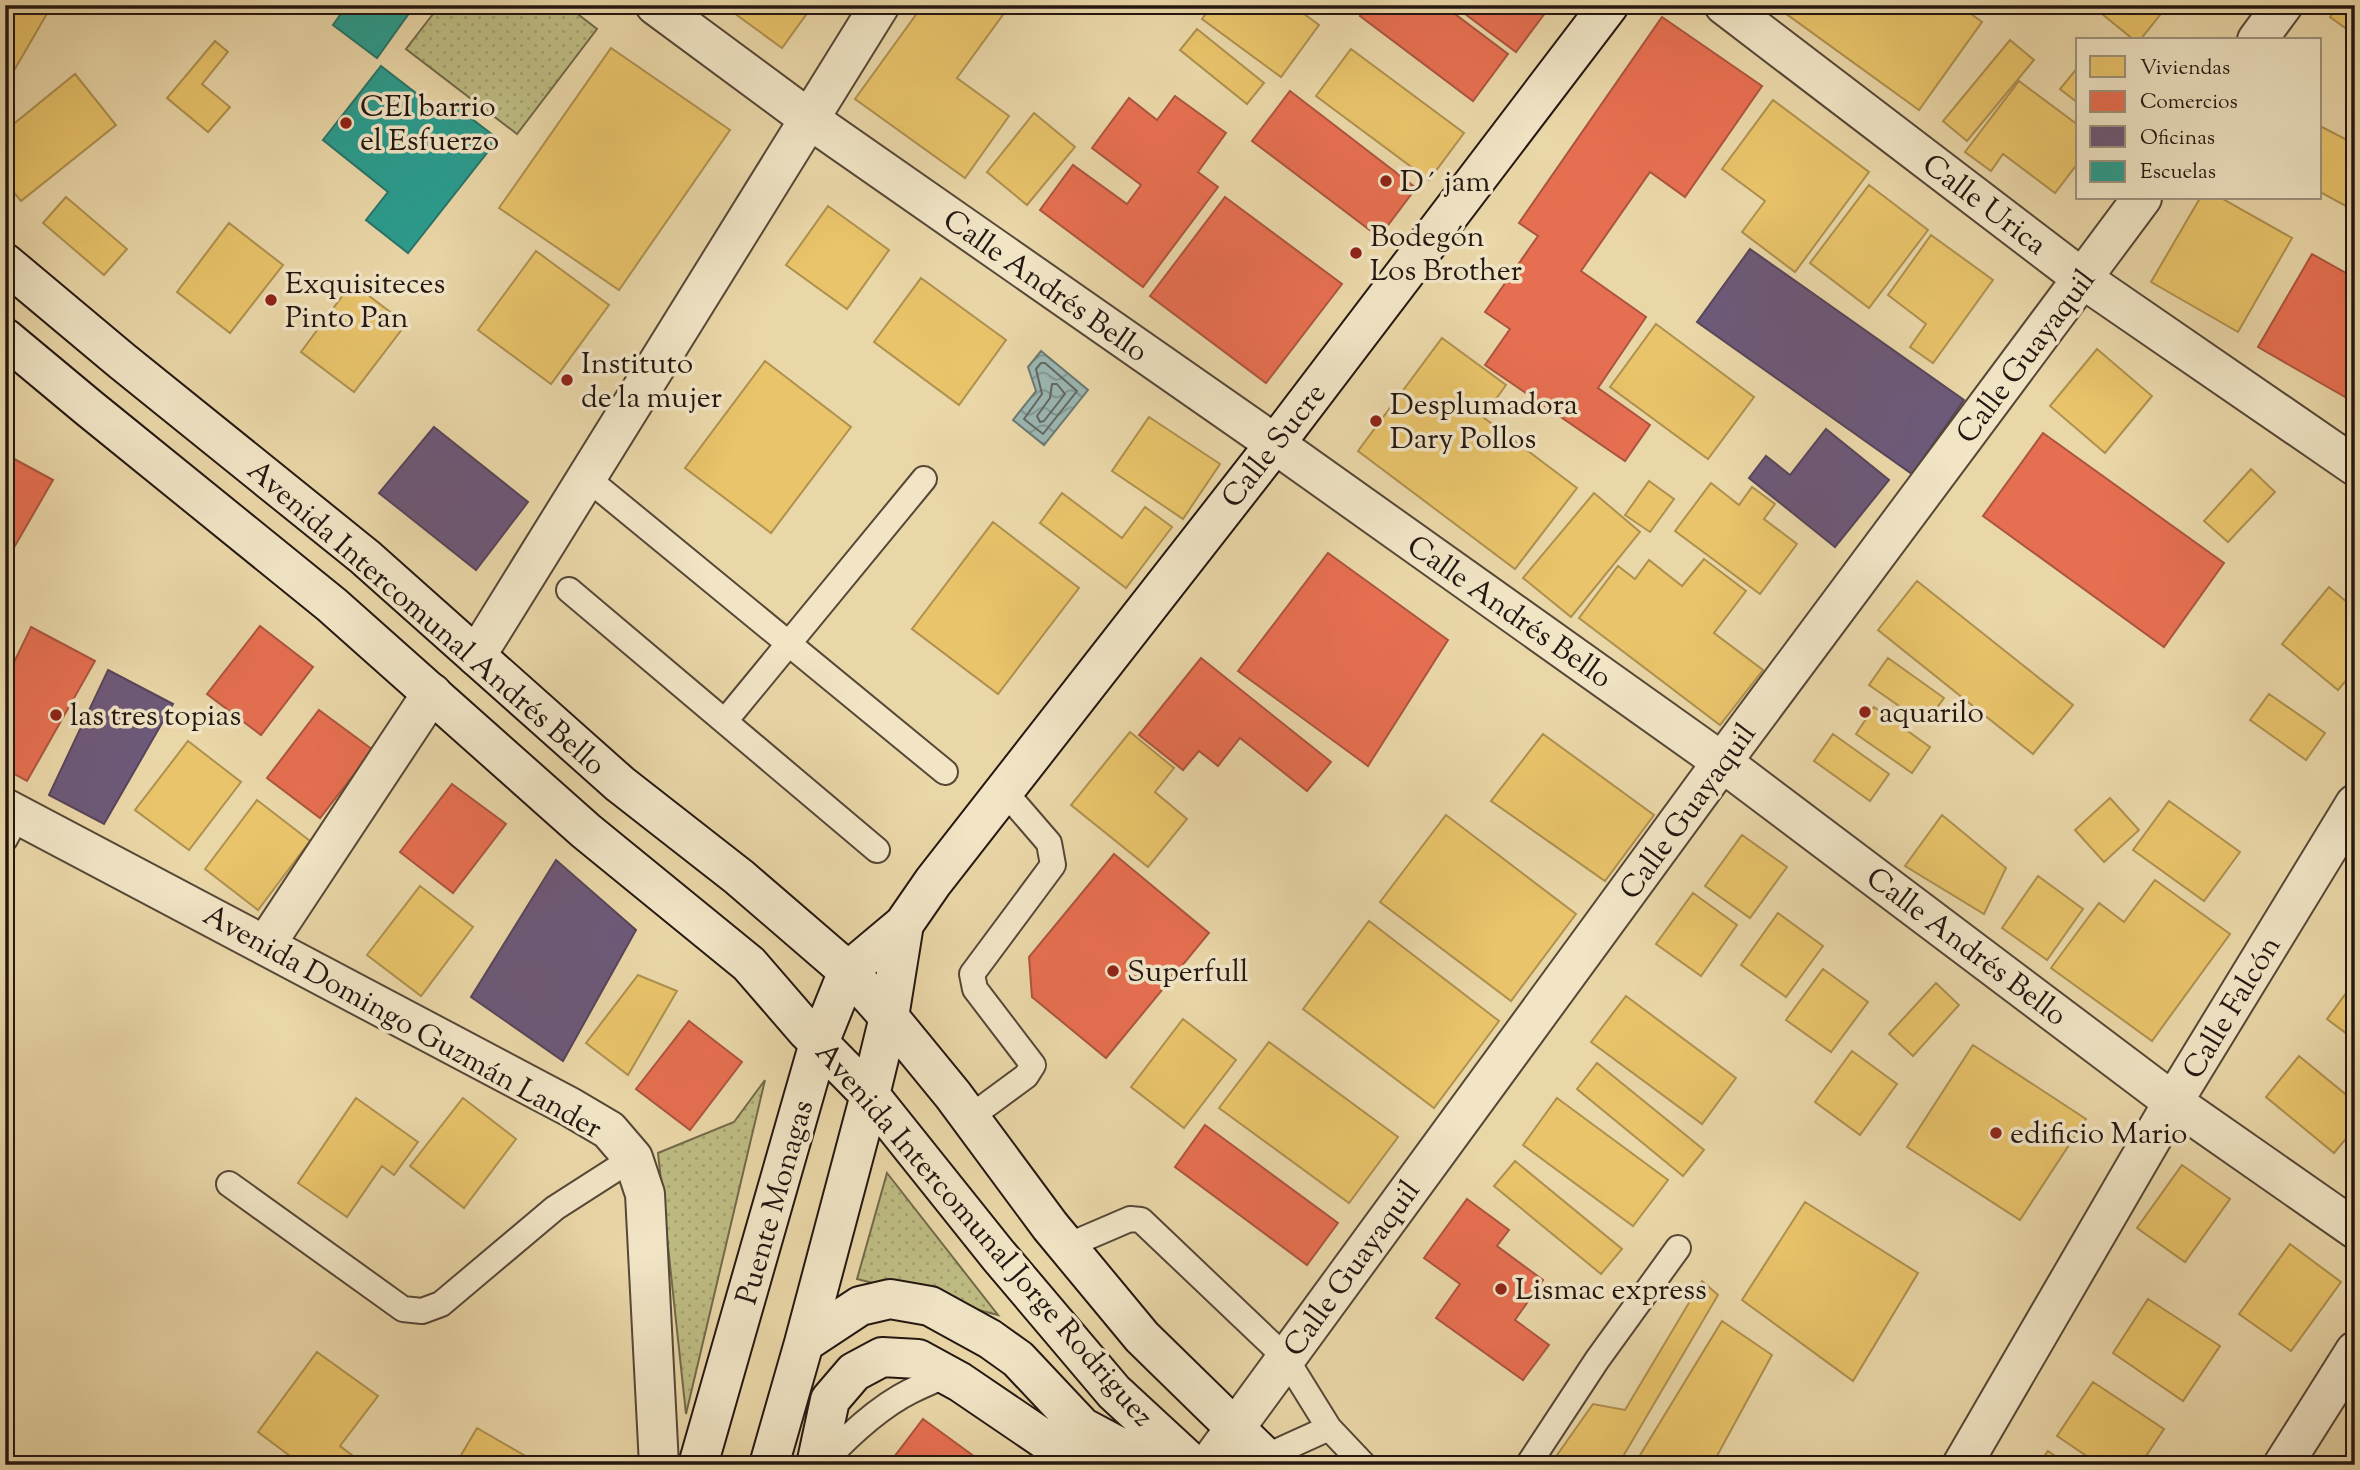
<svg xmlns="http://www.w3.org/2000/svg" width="2360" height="1470" font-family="'Sorts Mill Goudy',serif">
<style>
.green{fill:url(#green-dots);stroke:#716a4a;stroke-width:2}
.water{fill:url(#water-waves);stroke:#6b7772;stroke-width:2}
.homes{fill:#e9c46a;stroke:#ae904f;stroke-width:2}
.shops{fill:#e76f51;stroke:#ac553e;stroke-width:2}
.offices{fill:#6d597a;stroke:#57455a;stroke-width:2}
.schools{fill:#2a9d8f;stroke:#287569;stroke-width:2}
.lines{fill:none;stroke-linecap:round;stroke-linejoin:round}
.shore{stroke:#606762;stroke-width:2}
.lane-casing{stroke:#564737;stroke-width:28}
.street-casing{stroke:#564737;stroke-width:42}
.secondary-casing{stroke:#241711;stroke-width:42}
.lane{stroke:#f1e5c6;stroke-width:24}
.street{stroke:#f1e5c6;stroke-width:38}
.secondary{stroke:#f1e5c6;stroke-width:38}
.poi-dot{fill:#8f2418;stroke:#f1e5c6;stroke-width:2.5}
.labels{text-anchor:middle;stroke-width:7;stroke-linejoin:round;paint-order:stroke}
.poi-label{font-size:30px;fill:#241711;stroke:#f1e5c6;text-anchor:start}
.street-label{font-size:30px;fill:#241711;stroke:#f1e5c6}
</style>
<defs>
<pattern id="green-dots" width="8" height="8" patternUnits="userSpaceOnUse" patternTransform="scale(1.75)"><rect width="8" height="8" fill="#bebc83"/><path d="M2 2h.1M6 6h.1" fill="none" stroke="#a3a170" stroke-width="1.8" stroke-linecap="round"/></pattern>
<pattern id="water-waves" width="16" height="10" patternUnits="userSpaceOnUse" patternTransform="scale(1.75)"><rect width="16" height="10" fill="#9bb7b2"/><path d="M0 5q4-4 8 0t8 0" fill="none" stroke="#7e948f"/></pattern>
</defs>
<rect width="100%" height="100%" fill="#ead7a8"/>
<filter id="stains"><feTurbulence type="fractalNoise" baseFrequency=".00286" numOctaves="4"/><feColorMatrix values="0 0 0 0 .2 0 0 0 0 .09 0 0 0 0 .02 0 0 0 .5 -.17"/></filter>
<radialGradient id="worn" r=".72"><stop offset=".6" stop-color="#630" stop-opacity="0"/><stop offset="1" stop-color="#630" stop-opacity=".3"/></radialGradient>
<!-- green -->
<path class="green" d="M440,5h126l31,24 -80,105 -111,-85z
M765,1080l-79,334 -28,-261 76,-31z
M887,1173l111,142 -141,-36z"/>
<!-- water -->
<path class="water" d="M1041,351l47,39 -44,55 -31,-25 23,-29 -8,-24z"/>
<!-- homes -->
<path class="homes" d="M5,5h47l-47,81z
M723,5h90l-31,43z
M923,5h87l-53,73 52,38 -44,62 -110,-79z
M1212,5h80l27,20 -38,52 -79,-58z
M1774,5h185l23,17 -63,88z
M2091,5h77l-28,35h-6z
M2338,5h17v30l-25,-18z
M1197,29l67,54 -17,21 -67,-54z
M2010,40l24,20 -67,81 -24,-20z
M215,41l13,11 -26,32 28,23 -22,25 -41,-34z
M611,48l119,82 -111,160 -120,-82z
M1351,49l113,84 -35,47 -113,-84z
M2078,67v36l-18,-14z
M75,74l41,51 -95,76 -16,-19v-51z
M2019,81l59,44v38l-23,30 -52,-39 -12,17 -26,-19z
M1773,100l96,72 -74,100 -53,-40 23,-31 -43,-32z
M1034,113l41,34 -48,58 -40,-33z
M2320,126l35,18v67l-35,-19z
M1869,185l59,45 -59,78 -59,-45z
M66,197l61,52 -23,26 -61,-52z
M2200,198h21l71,40 -54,94 -87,-50z
M828,206l61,44 -42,59 -61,-44z
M229,223l54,42 -53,68 -53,-41z
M1931,235l62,45 -60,83 -23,-16 16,-23 -38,-29z
M536,251l73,54 -58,79 -73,-54z
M921,278l85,62 -47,65 -85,-63z
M352,283l54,41 -52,68 -53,-40z
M1656,324l98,73 -46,62 -98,-72z
M1442,338l64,47 -23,32 94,71 -62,81 -157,-118z
M2097,349l55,47 -47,57 -55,-47z
M765,361l86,66 -80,106 -86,-65z
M1149,417l71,47 -37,55 -71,-48z
M2251,469l24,23 -47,50 -24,-21z
M1649,481l25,18 -24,33 -25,-17z
M1711,483l28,22 13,-18 23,17 -11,15 33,25 -37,50 -85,-63z
M1062,493l60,45 23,-31 27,20 -46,61 -86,-65z
M1594,493l46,39 -69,85 -48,-39z
M993,522l86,66 -81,106 -86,-65z
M1704,559l42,32 -32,42 49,37 -43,55 -141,-107 39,-52 17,13 14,-19 33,26z
M1917,581l156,124 -40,49 -155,-124z
M2329,587l26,22v61l-17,20 -56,-46z
M1888,658l56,40 -19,26 -56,-39z
M2269,694l56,39 -19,27 -56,-40z
M1874,707l56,40 -18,26 -56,-39z
M1130,732l44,36 -19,24 32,27 -39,48 -77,-62z
M1543,734l111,81 -49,66 -114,-80z
M1833,734l56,40 -19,27 -56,-40z
M188,741l53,41 -52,68 -54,-40z
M2110,798l29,32 -35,32 -29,-32z
M257,800l53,41 -52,69 -53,-41z
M2169,801l71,51 -36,49 -71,-51z
M1446,815l130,99 -65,87 -131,-99z
M1942,815l64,53 -22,46 -79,-48z
M1742,835l45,32 -37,51 -45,-32z
M2038,876l45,33 -36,51 -45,-32z
M2155,880l75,54 -78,107 -101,-73 48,-65 25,19z
M420,886l53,41 -52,69 -54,-41z
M1693,893l44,32 -36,51 -45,-32z
M1778,913l45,33 -37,51 -45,-32z
M1369,921l130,100 -65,87 -131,-99z
M1823,969l45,33 -37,50 -45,-32z
M638,975l39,16 -49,84 -42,-32z
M2355,981v59l-28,-21z
M1936,983l23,22 -46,51 -24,-22z
M1626,996l110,82 -34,46 -111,-82z
M1183,1019l53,41 -52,68 -53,-41z
M1269,1042l129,95 -49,66 -130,-95z
M1973,1045l113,74 -66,101 -113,-73z
M1852,1051l45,33 -37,51 -45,-33z
M2299,1056l56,46v26l-21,25 -68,-56z
M1597,1063l107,87 -21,26 -106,-87z
M356,1098l62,44 -24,33 -12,-9 -35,51 -49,-34z
M463,1098l53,41 -52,69 -54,-42z
M1557,1098l111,82 -35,46 -110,-81z
M1515,1161l107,88 -21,25 -107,-88z
M2182,1165l48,34 -45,63 -48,-34z
M1805,1202l113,71 -65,108 -111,-81z
M2290,1244l51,38 -50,69 -52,-37z
M1702,1281l16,14 -100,170h-68l43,-61 32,6z
M2148,1299l72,47 -37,55 -70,-48z
M1722,1321l50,34 -60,110h-78z
M317,1352l61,44 -38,50 25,19h-63l-44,-33z
M2093,1382l71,47 -24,36h-40l-43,-29z
M477,1428l64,37h-67l-14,-8z
M2048,1451l20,14h-30z"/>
<!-- shops -->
<path class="shops" d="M1368,5h75l65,49 -35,47 -113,-85z
M1453,5h98l-35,47z
M1662,17l100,69 -77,111 -35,-25 -69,99 65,46 -48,71 52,37 -25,36 -140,-96 25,-36 -25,-17 53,-76 -19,-13z
M1290,91l126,97 -37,49 -127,-96z
M1175,96l51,37 -28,39 20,15 -75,100 -103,-77 33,-45 54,39 14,-19 -49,-37 37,-50 28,22z
M1225,197l117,87 -76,99 -116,-87z
M2312,254l43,24v102l-10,17 -87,-50z
M2043,433l181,130 -60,84 -181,-131z
M5,454l48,26 -48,83z
M1328,553l120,87 -80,126 -130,-95z
M260,626l53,41 -52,68 -54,-41z
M31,627l64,34 -68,120 -22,-12v-88z
M1201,658l130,104 -24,29 -67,-53 -22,28 -19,-15 -16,19 -44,-35z
M319,710l54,40 -53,68 -53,-40z
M452,784l54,40 -53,69 -53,-41z
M1114,854l95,79 -103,125 -74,-61 -3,-40z
M689,1021l53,41 -52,68 -54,-41z
M1205,1125l133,98 -31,42 -132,-98z
M1467,1199l42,31 -12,16 46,34 -28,40 34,25 -26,35 -87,-62 24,-34 -36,-26z
M923,1419l63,46h-98z"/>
<!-- offices -->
<path class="offices" d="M1750,249l214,151 -52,74 -215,-152z
M434,427l94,75 -52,68 -97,-77z
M1826,429l63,51 -54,67 -86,-69 17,-22 24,19z
M108,670l65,34 -69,120 -55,-29z
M556,860l80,70 -73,131 -92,-64z"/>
<!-- schools -->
<path class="schools" d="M347,5h68l-38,53 -44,-33z
M381,66l66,51 8,-11 43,33 -90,114 -42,-33 22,-28 -65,-52z"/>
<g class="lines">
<!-- shore -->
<path class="shore" d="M1041,363h4l32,28 -34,43 -19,-15 18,-25 -6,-25z
M1052,384h5l8,10 -21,27 -4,1 -3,-6 13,-18z"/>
<defs>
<path id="lane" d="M587,478l358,294
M569,590l308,260
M725,721l199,-242
M5,839l13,-24
M969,1118l57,-42 7,-11 -58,-76 -3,-15 81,-109 -4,-22 -44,-51
M229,1184l174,125 19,2 19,-7 114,-96 78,-50
M1067,1246l63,-27 11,1 144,137 44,71 35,37
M1265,1457l64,-29
M821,1465c26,-28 56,-57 90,-74 12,-6 24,-11 36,-16
M1528,1465l69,-105 81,-112"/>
<path id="street" d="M655,5l154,114 466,325 447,318 451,340 182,127
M1724,5l359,274 272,187
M2257,40l26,-35
M476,656l404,-651
M5,808l565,299 39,23 24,28 12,36 14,271
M266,944l166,-251
M1208,1465l514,-703 420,-564
M1962,1465l211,-363 182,-298
M2283,1465l72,-114"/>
<path id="secondary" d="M5,263l117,98 243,196 255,227 119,93 109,94 41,46 64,78 97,131 92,111 131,128
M5,338l84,70 243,197 254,226 163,133 58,67 63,64 128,160 116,137 79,73
M804,1343l56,-37 30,-7 40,7 60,33 28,20 64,68 62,33 22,5
M698,1465l121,-422 29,-72 56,-47 29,-42 342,-438 334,-439
M769,1465l35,-122 66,-248 19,-78 15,-93
M816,1465l14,-65 24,-28 28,-15 36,2 42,23 122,83"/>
</defs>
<!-- lane casing -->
<use href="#lane" class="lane-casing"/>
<!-- street casing -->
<use href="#street" class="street-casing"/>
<!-- secondary casing -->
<use href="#secondary" class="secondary-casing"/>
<!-- lane -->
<use href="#lane" class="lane"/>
<!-- street -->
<use href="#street" class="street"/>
<!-- secondary -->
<use href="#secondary" class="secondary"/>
</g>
<!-- markers -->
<g class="poi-dot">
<circle cx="346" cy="123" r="7"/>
<circle cx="1386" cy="181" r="7"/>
<circle cx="1356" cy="253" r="7"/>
<circle cx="271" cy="300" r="7"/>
<circle cx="567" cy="380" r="7"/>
<circle cx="1376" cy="421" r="7"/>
<circle cx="1865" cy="712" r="7"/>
<circle cx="56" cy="715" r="7"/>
<circle cx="1113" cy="971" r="7"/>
<circle cx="1996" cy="1133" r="7"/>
<circle cx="1501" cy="1289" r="7"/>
</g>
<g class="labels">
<!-- poi labels -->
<g class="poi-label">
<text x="360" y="116">CEI barrio<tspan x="360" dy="34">el Esfuerzo</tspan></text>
<text x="1400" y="191">D´ jam</text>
<text x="1370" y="246">Bodegón<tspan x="1370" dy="34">Los Brother</tspan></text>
<text x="285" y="293">Exquisiteces<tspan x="285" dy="34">Pinto Pan</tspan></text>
<text x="581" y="373">Instituto<tspan x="581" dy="34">de la mujer</tspan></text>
<text x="1390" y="414">Desplumadora<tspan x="1390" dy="34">Dary Pollos</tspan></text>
<text x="1879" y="722">aquarilo</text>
<text x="70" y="725">las tres topias</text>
<text x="1127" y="981">Superfull</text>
<text x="2010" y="1143">edificio Mario</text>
<text x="1515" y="1299">Lismac express</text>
</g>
<!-- street labels -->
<g class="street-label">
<text transform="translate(1985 204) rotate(37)" y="10">Calle Urica</text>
<text transform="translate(1046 285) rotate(35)" y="10">Calle Andrés Bello</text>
<text transform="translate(2025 356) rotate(-53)" y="10">Calle Guayaquil</text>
<text transform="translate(1273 445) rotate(-52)" y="10">Calle Sucre</text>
<text transform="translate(1510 611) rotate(35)" y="10">Calle Andrés Bello</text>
<text transform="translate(427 617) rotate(41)" y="10">Avenida Intercomunal Andrés Bello</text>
<text transform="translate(1687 811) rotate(-54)" y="10">Calle Guayaquil</text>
<text transform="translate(1967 946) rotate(37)" y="10">Calle Andrés Bello</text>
<text transform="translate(2231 1007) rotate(-59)" y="10">Calle Falcón</text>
<text transform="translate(403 1021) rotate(29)" y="10">Avenida Domingo Guzmán Lander</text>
<text transform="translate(774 1202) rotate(-74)" y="10">Puente Monagas</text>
<text transform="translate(985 1234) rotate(49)" y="10">Avenida Intercomunal Jorge Rodriguez</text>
<text transform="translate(1351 1268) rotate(-54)" y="10">Calle Guayaquil</text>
</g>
</g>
<!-- margin -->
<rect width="2360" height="1470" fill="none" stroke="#ead7a8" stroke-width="28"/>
<rect x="7" y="7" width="2346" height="1456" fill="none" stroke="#241711" stroke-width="3.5"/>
<rect x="14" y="14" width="2332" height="1442" fill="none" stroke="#241711" stroke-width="2"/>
<!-- legend -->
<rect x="2076" y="38" width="245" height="161" fill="#f1e5c6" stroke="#9f937e" stroke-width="2"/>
<rect x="2090" y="56" width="35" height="21" fill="#e9c46a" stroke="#9f937e" stroke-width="2"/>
<text x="2140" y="74" font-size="21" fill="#241711">Viviendas</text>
<rect x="2090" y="91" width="35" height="21" fill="#e76f51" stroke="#9f937e" stroke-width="2"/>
<text x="2140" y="108" font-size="21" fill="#241711">Comercios</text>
<rect x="2090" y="126" width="35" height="21" fill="#6d597a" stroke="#9f937e" stroke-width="2"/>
<text x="2140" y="144" font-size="21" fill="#241711">Oficinas</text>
<rect x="2090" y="161" width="35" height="21" fill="#2a9d8f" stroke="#9f937e" stroke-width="2"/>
<text x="2140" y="178" font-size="21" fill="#241711">Escuelas</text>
<rect width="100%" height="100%" filter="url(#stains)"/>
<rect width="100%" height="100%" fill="url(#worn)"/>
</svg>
